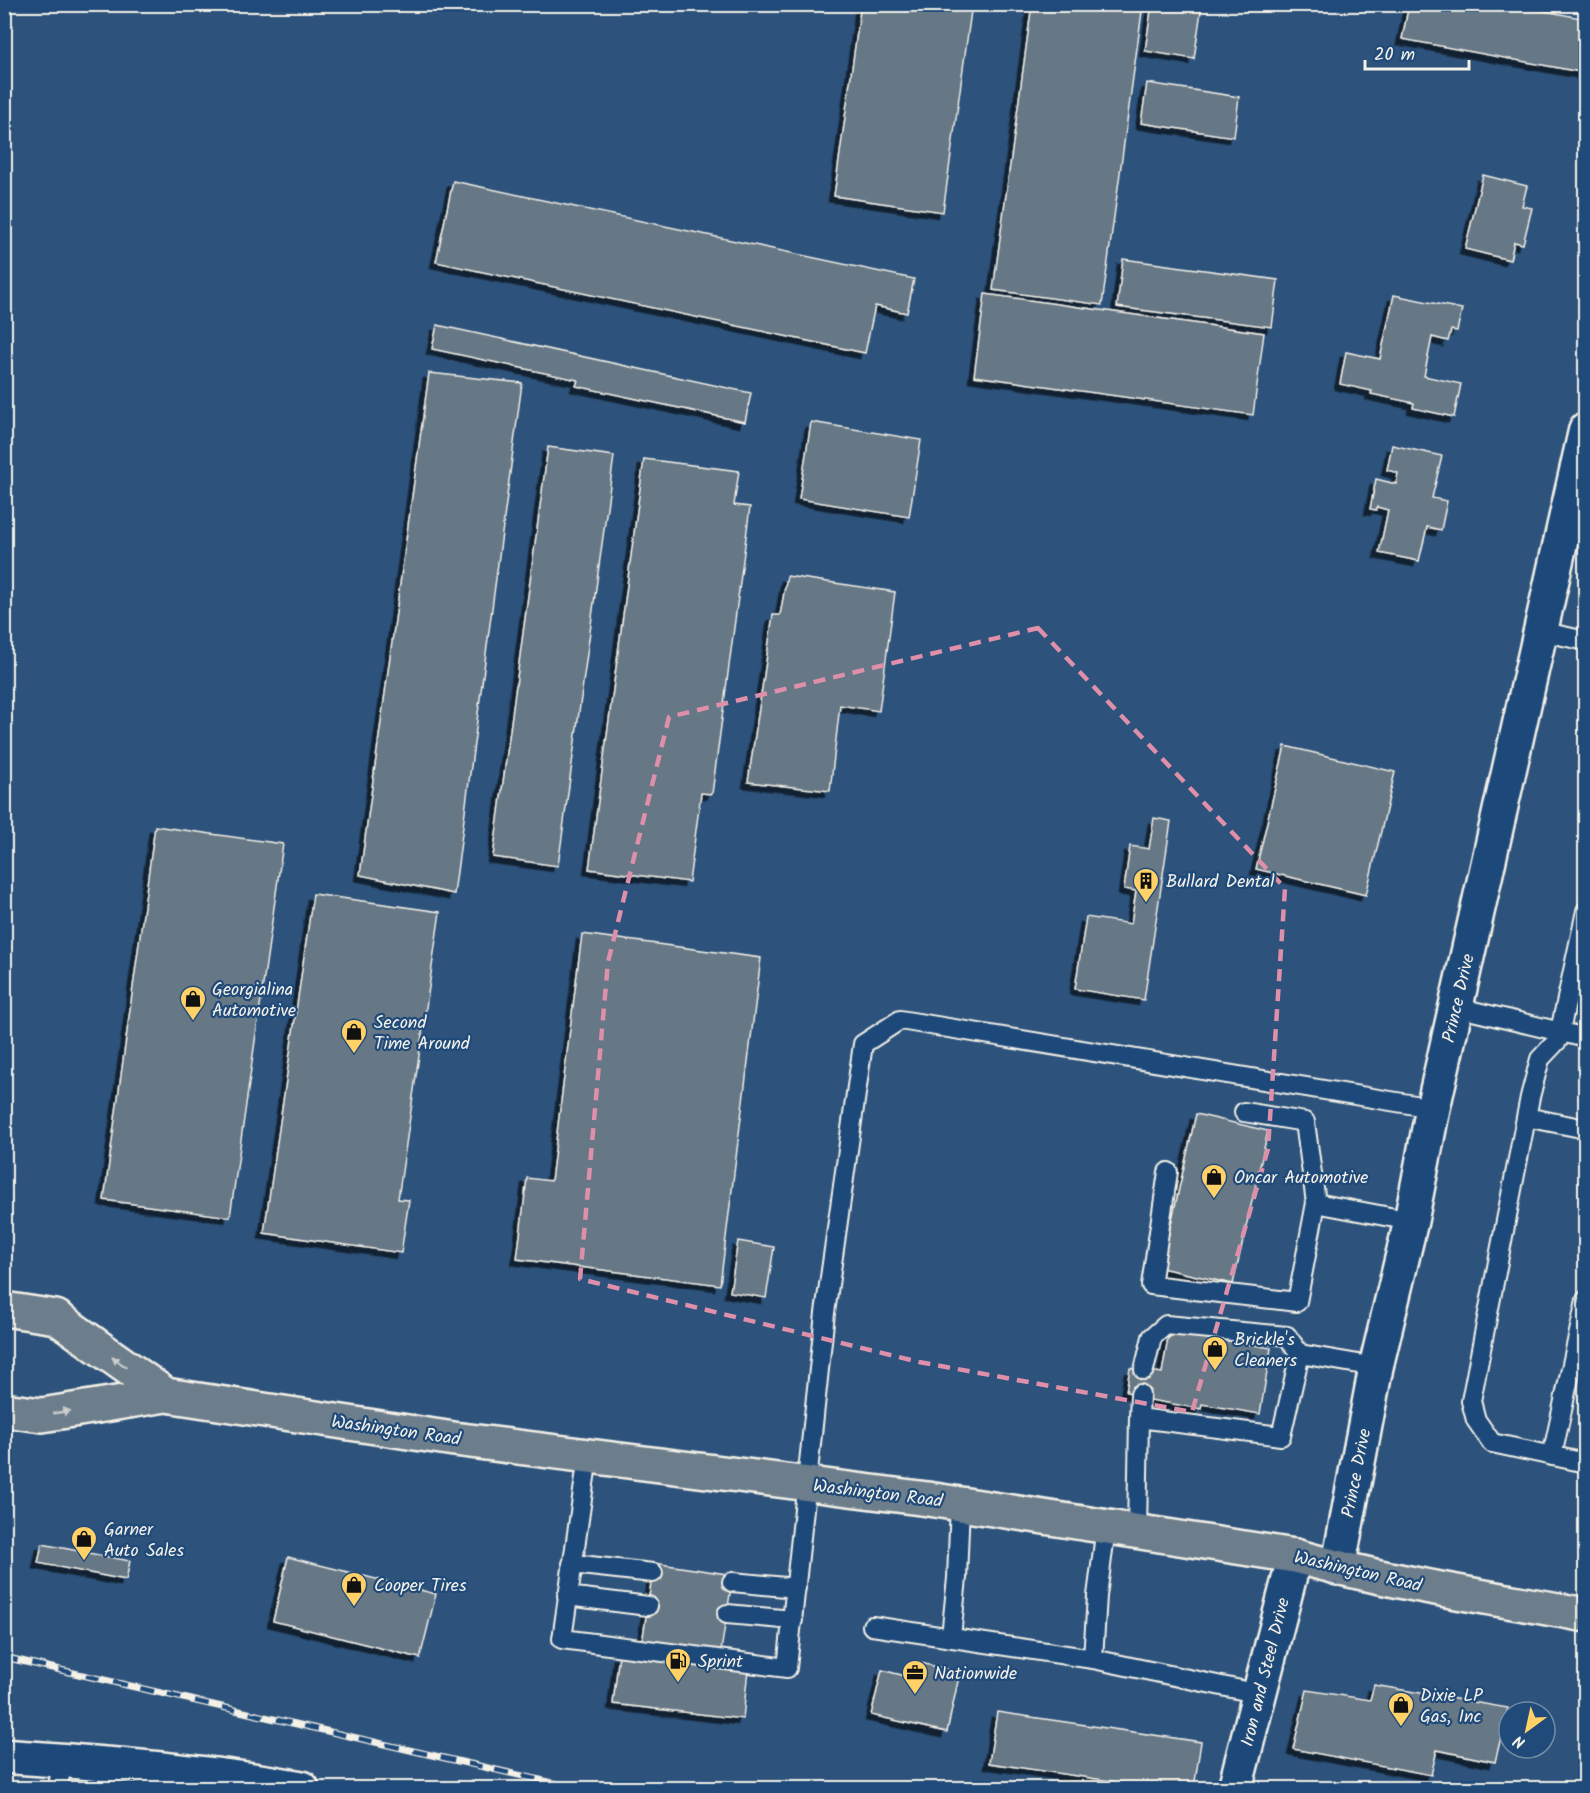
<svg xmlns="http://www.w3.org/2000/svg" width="1590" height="1793" font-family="Kalam,sans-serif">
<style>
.building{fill:#667786;stroke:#f4f1e8;stroke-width:1.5;filter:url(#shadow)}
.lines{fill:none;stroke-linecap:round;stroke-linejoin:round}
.service-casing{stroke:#f4f1e8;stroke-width:22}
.minor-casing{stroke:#f4f1e8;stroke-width:38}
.primary-casing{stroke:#f4f1e8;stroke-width:38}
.service{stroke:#1f4a7a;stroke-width:18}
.minor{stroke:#1f4a7a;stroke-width:33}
.primary{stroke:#6c7d8b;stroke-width:33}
.rail-casing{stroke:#f4f1e8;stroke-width:7}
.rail{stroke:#1f4a7a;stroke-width:4.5;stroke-dasharray:14;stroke-linecap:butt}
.oneway{fill:#cbcecc}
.marked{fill:none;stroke:#de8fa9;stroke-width:4.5;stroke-dasharray:12 8;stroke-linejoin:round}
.labels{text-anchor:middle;stroke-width:4.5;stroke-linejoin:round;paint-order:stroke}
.poi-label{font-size:18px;fill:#f4f1e8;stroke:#1f4a7a;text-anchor:start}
.street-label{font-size:18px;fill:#f4f1e8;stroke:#1f4a7a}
</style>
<defs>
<filter id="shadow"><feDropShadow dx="-5.5" dy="5.5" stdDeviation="0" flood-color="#0009"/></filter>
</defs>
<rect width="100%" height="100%" fill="#2d537c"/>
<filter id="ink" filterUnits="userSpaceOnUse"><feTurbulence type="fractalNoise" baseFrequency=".0167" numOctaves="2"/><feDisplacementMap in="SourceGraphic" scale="12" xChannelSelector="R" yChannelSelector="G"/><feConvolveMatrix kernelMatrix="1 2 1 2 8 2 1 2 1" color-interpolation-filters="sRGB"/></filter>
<g filter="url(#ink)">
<!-- building -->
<path class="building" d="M861,4h111l-29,208 -109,-16z
M1032,4h111l-41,301 -109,-15z
M1152,4h50l-8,55 -49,-8z
M1409,4h100l77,15v54l-184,-34z
M1147,83l92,14 -5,40 -93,-14z
M1483,175l44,11 -5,20 10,2 -9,36 -9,-2 -4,18 -45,-11z
M453,181l461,98 -7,34 -32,-7 -10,47 -429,-91z
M1123,259l155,21 -6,47 -155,-20z
M985,294l279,39 -11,82 -279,-39z
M1394,295l68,14 -5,22 -6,-1 -3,11 -16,-4 -8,39 37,8 -7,33 -41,-9 1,-5 -43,-9 1,-3 -32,-7 6,-32 34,7z
M437,325l314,68 -6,29 -169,-36 2,-6 -146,-31z
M429,373l93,10 -68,511 -94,-19z
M811,422l110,18 -12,77 -110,-18z
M1392,445l50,11 -10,42 15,3 -6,29 -14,-3 -8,34 -40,-8 9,-43 -11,-3 -1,3 -6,-1 6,-30 20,5 2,-11 -11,-3z
M548,447l66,9 -56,410 -65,-9z
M644,459l95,12 -5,34 16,2 -38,287 -11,-1 -12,89 -100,-13z
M787,576l108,16 -16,119 -39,-6 -10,86 -82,-9 25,-167h7z
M1285,746l110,26 -29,123 -110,-26z
M1154,818l17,3 -27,179 -69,-11 11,-72 45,7 5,-33 -12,-2 6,-43 19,3z
M155,826l128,18 -53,373 -126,-17z
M313,894l127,18 -42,287 11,1 -8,53 -137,-20z
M582,934l179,24 -41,327 -203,-26 10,-81 24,3z
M1196,1114l72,17 -35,153 -72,-16z
M738,1241l36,6 -8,51 -36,-6z
M1178,1332l93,16 -11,66 -58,-10 -1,5 -51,-9 1,-4 -25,-4 4,-24 32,5 6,-35z
M42,1544l88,17 -4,19 -88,-17z
M288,1557l148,37 -16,64 -147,-37z
M654,1563l79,12 -13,82 -78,-13z
M619,1654l129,15 -5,50 -130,-15z
M916,1662l44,10 -13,60 -76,-17 11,-45 31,8z
M1374,1685l134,23 -13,54 -58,-12 -6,25 -138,-26 14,-59 63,10z
M997,1712l204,30 -7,46h-36l-169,-25z"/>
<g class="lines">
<defs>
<path id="service" d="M1540,631l46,10
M1586,911l-26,120 -2,9 -18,19 -10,38 -59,304 5,19 16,23 94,20
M1456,1007l130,31
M1244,1112l61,10 11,81
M1526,1117l60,12
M1168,1172l-17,113 146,17 19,-99 95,18
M1144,1370l8,-33 14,-12 121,11 13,18
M1139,1418l1,-24
M588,1456l-26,183 225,29 38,-355 38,-269 37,-24 533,88
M1552,1456l34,-156
M1137,1531l2,-113 142,18 19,-82 76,13
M572,1564l81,9
M732,1582l64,6
M567,1596l81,10
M727,1614l66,6
M872,1626l221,33 4,-63 9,-69
M951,1637l6,-59 3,-74
M1093,1659l167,35
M58,1788l4,-27"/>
<path id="minor" d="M1338,1568l38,-201 35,-146 22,-113 153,-679
M4,1756c100,8 200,14 298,32
M1235,1788l60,-232"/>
<path id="primary" d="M4,1309l52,8 110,78
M4,1410l38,5 124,-20 288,44 474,60 367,57c95,27 193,41 291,59"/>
</defs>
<!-- service casing -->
<use href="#service" class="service-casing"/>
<!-- minor casing -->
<use href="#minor" class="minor-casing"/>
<!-- primary casing -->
<use href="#primary" class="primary-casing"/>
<!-- service -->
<use href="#service" class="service"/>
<!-- minor -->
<use href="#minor" class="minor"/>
<!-- primary -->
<use href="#primary" class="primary"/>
<defs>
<path id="rail" d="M4,1657l571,131"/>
</defs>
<!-- rail casing -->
<use href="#rail" class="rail-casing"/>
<!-- rail -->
<use href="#rail" class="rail"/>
</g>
<!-- one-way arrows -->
<defs><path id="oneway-solid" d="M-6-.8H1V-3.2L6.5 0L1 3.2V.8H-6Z" transform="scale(1.5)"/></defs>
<g class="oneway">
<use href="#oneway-solid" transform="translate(119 1362) rotate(-145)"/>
<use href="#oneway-solid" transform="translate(62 1412) rotate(-9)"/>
</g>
</g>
<!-- marked area -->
<path class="marked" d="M1038,628l247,260 -17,261 -76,263 -273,-50 -339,-83 28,-317 61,-245z"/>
<!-- icons -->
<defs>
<symbol id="building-pin" viewBox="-11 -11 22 30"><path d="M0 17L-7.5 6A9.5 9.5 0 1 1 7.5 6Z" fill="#ffd166" stroke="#1f4a7a"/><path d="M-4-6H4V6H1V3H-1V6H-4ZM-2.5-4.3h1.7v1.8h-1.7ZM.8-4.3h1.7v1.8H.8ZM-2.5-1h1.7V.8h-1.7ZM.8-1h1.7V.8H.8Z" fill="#111"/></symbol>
<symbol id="shop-pin" viewBox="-11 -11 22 30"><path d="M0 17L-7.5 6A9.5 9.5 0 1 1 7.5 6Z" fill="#ffd166" stroke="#1f4a7a"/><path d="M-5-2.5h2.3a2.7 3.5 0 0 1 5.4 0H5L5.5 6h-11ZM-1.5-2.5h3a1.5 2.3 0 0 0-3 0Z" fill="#111"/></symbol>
<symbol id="fuel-pin" viewBox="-11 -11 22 30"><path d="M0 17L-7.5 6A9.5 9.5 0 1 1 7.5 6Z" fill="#ffd166" stroke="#1f4a7a"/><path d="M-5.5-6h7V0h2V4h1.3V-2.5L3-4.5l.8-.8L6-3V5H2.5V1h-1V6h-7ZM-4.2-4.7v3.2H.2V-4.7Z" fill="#111"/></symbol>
<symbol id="office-pin" viewBox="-11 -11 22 30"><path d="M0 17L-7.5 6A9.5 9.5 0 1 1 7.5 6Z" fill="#ffd166" stroke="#1f4a7a"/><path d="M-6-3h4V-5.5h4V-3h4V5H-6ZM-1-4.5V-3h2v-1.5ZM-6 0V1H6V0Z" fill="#111"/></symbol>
</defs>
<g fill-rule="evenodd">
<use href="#building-pin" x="1131" y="866" width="30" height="40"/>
<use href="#shop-pin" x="178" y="984" width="30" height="40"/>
<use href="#shop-pin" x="339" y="1017" width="30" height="40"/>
<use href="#shop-pin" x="1199" y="1162" width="30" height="40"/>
<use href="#shop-pin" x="1200" y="1334" width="30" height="40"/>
<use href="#shop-pin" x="69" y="1524" width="30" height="40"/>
<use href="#shop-pin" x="339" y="1570" width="30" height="40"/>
<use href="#fuel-pin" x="663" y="1646" width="30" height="40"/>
<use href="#office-pin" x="900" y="1658" width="30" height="40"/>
<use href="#shop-pin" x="1386" y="1690" width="30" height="40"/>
</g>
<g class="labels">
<!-- poi labels -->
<g class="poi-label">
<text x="1166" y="887">Bullard Dental</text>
<text x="212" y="995">Georgialina<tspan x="212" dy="21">Automotive</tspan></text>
<text x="374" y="1028">Second<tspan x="374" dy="21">Time Around</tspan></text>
<text x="1234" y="1183">Oncar Automotive</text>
<text x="1234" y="1345">Brickle's<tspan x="1234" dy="21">Cleaners</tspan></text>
<text x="104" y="1535">Garner<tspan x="104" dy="21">Auto Sales</tspan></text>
<text x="374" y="1591">Cooper Tires</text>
<text x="698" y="1667">Sprint</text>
<text x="934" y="1679">Nationwide</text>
<text x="1420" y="1701">Dixie LP<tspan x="1420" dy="21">Gas, Inc</tspan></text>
</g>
<!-- street labels -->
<g class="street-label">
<text transform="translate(1458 998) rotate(-77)" y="6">Prince Drive</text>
<text transform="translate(396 1430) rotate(8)" y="6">Washington Road</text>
<text transform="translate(1356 1473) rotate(-79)" y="6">Prince Drive</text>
<text transform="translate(878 1493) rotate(7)" y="6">Washington Road</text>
<text transform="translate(1358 1571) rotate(13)" y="6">Washington Road</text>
<text transform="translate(1265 1672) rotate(-76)" y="6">Iron and Steel Drive</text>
</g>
</g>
<!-- margin -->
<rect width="1590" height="1793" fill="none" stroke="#1f4a7a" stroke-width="24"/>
<rect x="12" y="12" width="1566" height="1769" fill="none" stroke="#f4f1e8" stroke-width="2" filter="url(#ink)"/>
<!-- north arrow -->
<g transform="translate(1527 1730) rotate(213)"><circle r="28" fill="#1f4a7a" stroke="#748da6" stroke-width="1.5"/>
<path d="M0-4.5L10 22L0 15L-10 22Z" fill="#ffd166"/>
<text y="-9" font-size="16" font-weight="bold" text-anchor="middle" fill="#f4f1e8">N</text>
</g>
<!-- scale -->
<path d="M1365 60v9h104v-9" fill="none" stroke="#f4f1e8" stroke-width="3"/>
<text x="1374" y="60" font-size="18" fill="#f4f1e8" stroke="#1f4a7a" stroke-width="4.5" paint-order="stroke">20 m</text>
</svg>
